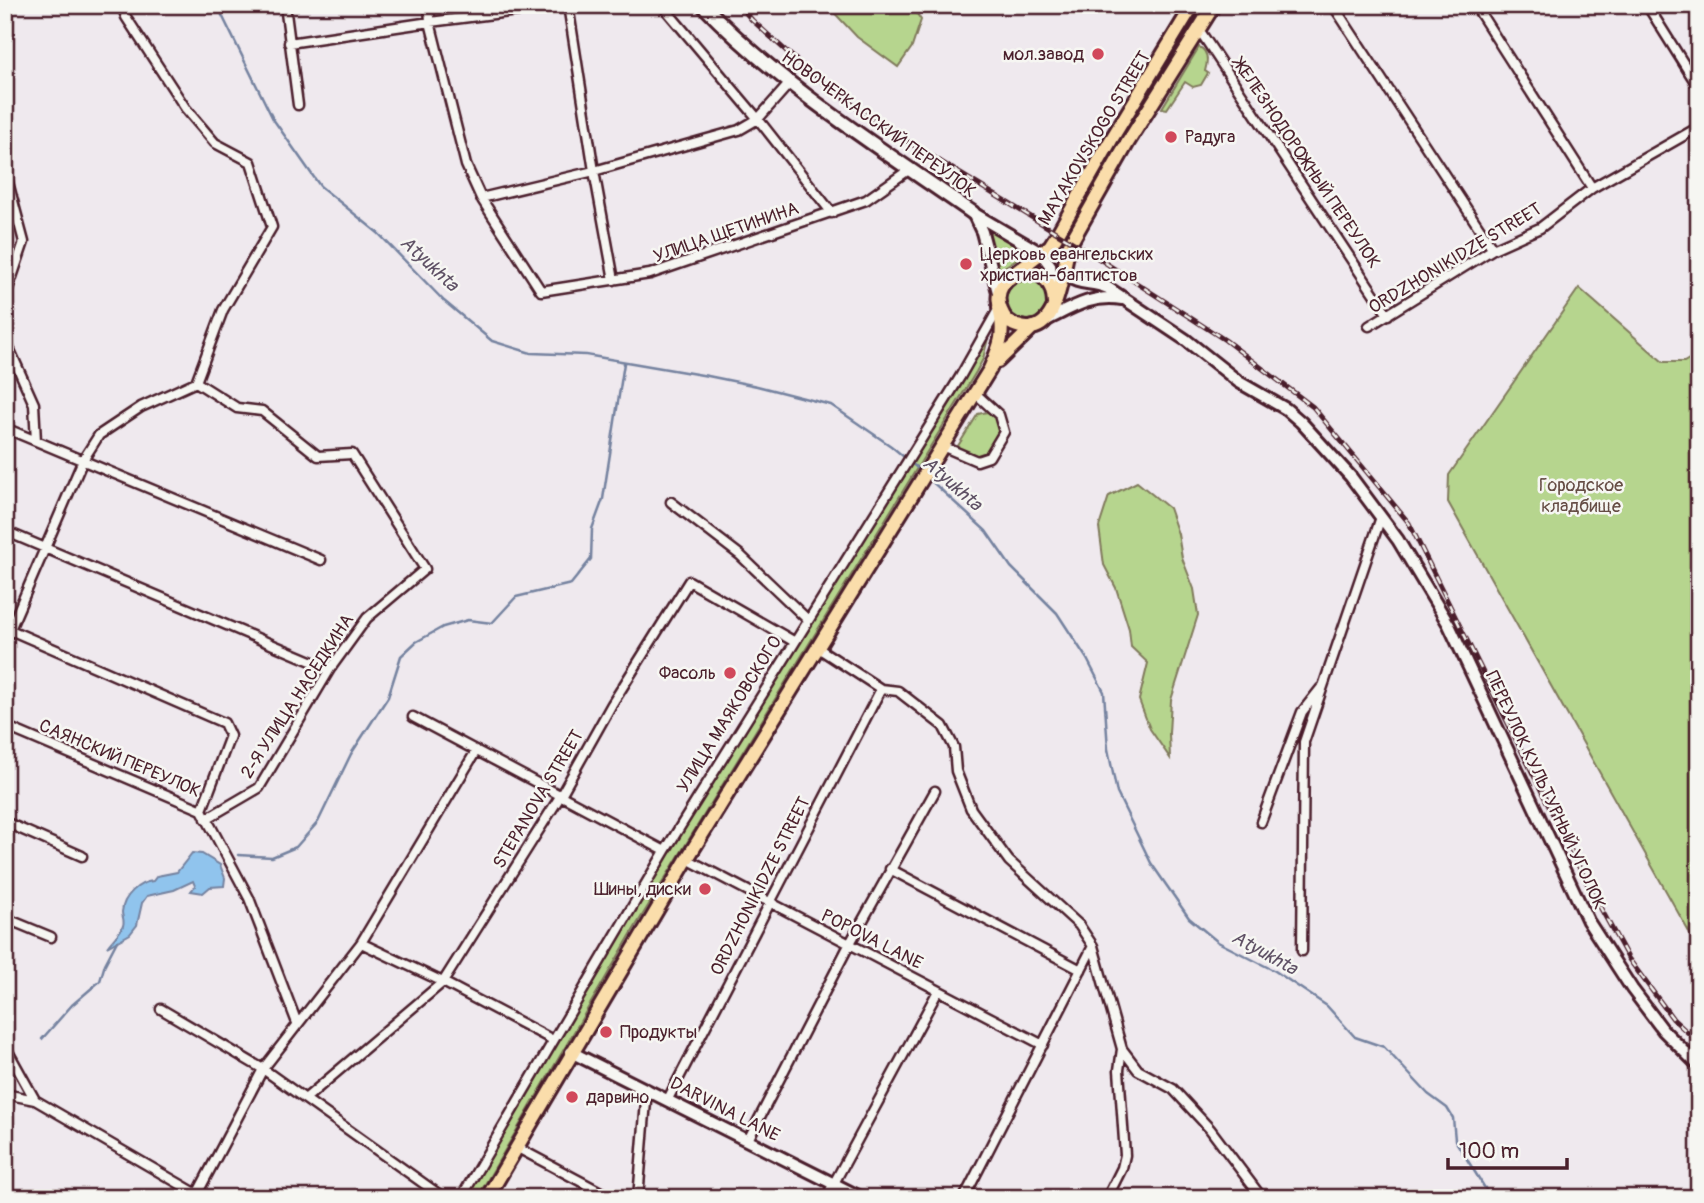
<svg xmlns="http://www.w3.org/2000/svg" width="1704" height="1203" font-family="Pangolin,sans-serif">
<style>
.green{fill:#b6d58e;stroke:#807a5c;stroke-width:2}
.water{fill:#90c4ed;stroke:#74829f;stroke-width:2}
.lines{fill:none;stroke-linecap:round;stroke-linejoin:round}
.stream{stroke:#74829f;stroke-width:2.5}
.minor-casing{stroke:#4a1f2b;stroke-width:13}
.tertiary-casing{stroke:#4a1f2b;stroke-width:16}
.secondary-casing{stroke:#4a1f2b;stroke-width:18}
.primary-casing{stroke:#4a1f2b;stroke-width:18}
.minor{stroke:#f6f6f2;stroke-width:8}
.tertiary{stroke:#f6f6f2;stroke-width:10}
.secondary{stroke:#f6f6f2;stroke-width:12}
.primary{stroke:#faddab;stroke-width:12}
.rail-casing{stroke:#4a1f2b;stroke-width:5}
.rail{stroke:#f6f6f2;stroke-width:2.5;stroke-dasharray:8;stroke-linecap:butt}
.poi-dot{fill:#d1495b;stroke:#f6f6f2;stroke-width:2.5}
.labels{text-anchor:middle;stroke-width:5;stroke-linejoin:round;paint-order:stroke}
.poi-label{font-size:18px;fill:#4a1f2b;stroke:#f6f6f2;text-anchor:start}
.street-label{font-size:18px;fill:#4a1f2b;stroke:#f6f6f2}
.park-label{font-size:18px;fill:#654c44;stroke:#f6f6f2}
.water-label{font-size:19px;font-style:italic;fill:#5f5165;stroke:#f6f6f2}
</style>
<rect width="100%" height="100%" fill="#efe9ee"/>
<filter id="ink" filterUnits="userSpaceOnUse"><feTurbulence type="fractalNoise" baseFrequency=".0143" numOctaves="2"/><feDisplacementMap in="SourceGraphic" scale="14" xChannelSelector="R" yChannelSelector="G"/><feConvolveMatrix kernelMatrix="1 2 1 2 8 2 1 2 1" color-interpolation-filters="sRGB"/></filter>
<g filter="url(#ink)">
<!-- green -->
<path class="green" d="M827,5h84l10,15 -9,27 -14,20 -41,-30z
M1201,5h7l-134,222 -4,-2z
M1199,47c10,4 9,14 6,24l3,2 -7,12 -8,2 -8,-5 -18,27 -5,-1z
M987,226l38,28 -29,18z
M1005 299a21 21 0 1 1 42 0a21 21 0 1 1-42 0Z
M1579,288l84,74h21l15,-9v597l-251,-448 1,-27z
M989,334l-6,25 -7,13 -339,552 -160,274h-11l163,-280z
M987,412l10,6 4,15 -13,19 -11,7 -21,-10 22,-35z
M1137,482l32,26 9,26 4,24 12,31 4,26 -27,85 -2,33 1,25 -20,-29 -11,-29 9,-37 -17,-16 -2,-18 -13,-41 -12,-23 -5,-38 10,-31z"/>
<!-- water -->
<path class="water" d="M192,853l10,1 18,11 5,13 -1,8 -14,1 -7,6 -12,-2 4,-5 -2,-5 -19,9 -27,6 -5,7 -5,22 -7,9 -23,13c5,-7 11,-12 15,-19 4,-7 0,-10 0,-16 1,-16 17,-30 31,-31l4,-5 20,-4z"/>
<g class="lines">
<!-- stream -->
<path class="stream" d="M217,5l56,114 47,67 58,47 66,68 48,40 39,12 55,2 122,21 49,10 74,19 60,41 31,26
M927,477l59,54 25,36 46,46 30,46 17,33 4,57 9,44 34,70 38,55 29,24 57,29 52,35 28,31 29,10 44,47 19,14 6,10 2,22 36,58
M238,855l34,2 24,-10 22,-25 33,-68 37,-57 13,-41 15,-14 27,-15 25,-7 24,3 24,-26 55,-13 20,-25 1,-30 11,-30 21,-136
M42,1039l30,-34 28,-24 5,-17 12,-23"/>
<defs>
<path id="minor" d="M285,5l13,100
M429,5l1,17 36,143 15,33 60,93 109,-17 216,-74 44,-31
M568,5l26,166 20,109
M662,5l96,114 74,94
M1333,5l160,244
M1475,5l117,183
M1647,5l52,83
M1198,28l190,287
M289,43l141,-21 136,-17
M5,171l19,71 -19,56
M481,198l113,-27 145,-41 19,-11 31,-35
M1369,326l124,-77 47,-21 52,-40 107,-61
M5,339l29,65 2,37
M196,382l41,26 25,3 56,45 34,-2 73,115 -58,49 -37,51 -71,119 -53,31
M5,428l316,132
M942,446l35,15 12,-4 15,-25 -5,-17 -24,-22
M671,502l69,53 68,65
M5,531l325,138
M8,629l216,94 6,13 -28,74
M5,641l78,-181 16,-25 42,-28 55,-25 27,-72 49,-83 -21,-65 -36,-19 -29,-34 -60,-92 -4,-12
M818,648l63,41 17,2 45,35 11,21 2,24 15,38 38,52 70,64 14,21 29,103 16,21 35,19 37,40 52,69
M413,717l252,134
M5,726l197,84 47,88 48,125
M5,822l77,34
M1261,822l41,-110 19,-24
M687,859l356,186
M890,869l191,101
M5,918l46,19
M361,943l82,39 110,58
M1302,951l2,-209 77,-225
M161,1009l102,60 181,129
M5,1046l30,54
M5,1094l30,6 169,98
M305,1099l138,-117 118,-187 51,-91 77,-123 106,61
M668,1099l213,-410
M748,1140l101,-195 86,-154
M516,1147l96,51
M195,1198l68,-129 98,-126 115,-192
M461,1198l204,-347 295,-474 39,-69
M638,1198l9,-109
M826,1198l112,-207
M964,1198l129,-252
M1107,1198l15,-30 3,-13 -6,-85 3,-21"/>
<path id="tertiary" d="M973,213l68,40 9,12 4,28
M973,213l9,19 17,64
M1062,273c20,14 26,7 46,15l78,52 53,42 47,27 15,13 50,55 47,63 51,85 139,296 44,68 31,41 36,36
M1045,321c26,-13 47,-27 77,-22
M571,1052l291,146"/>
<path id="secondary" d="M703,5c79,82 177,143 270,208"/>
<path id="primary" d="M1016,272l34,-26 7,-11 54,-95 82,-135
M1054,304c-1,-53 -69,-32 -53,6 3,9 10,15 20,17 40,10 40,-60 49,-83l58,-102 86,-137
M998,361l35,-34
M487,1198l200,-339 303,-490c11,-25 15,-35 9,-62"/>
</defs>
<!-- minor casing -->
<use href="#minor" class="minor-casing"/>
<!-- tertiary casing -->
<use href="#tertiary" class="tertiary-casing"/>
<!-- secondary casing -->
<use href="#secondary" class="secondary-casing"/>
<!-- primary casing -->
<use href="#primary" class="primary-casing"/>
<!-- minor -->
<use href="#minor" class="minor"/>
<!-- tertiary -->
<use href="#tertiary" class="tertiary"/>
<!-- secondary -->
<use href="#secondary" class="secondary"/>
<!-- primary -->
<use href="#primary" class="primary"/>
<defs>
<path id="rail" d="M739,5l13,15 54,49 68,52 216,132 135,87 88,67 96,116 179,362 40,73 45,61 26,24"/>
</defs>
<!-- rail casing -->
<use href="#rail" class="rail-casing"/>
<!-- rail -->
<use href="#rail" class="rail"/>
</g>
</g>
<!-- markers -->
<g class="poi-dot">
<circle cx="1098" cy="54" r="7"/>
<circle cx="1171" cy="137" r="7"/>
<circle cx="966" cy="264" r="7"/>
<circle cx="730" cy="673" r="7"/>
<circle cx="705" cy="889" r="7"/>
<circle cx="606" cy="1032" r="7"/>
<circle cx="572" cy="1097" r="7"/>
</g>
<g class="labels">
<!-- poi labels -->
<g class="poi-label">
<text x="1084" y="60" text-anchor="end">мол.завод</text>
<text x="1185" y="143">Радуга</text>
<text x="980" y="260">Церковь евангельских<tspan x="980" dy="21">христиан-баптистов</tspan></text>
<text x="716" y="679" text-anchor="end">Фасоль</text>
<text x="691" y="895" text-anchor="end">Шины, диски</text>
<text x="620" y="1038">Продукты</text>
<text x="586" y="1103">дарвино</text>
</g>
<!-- street labels -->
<g class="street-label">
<text transform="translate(879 124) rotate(36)" y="6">НОВОЧЕРКАССКИЙ ПЕРЕУЛОК</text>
<text transform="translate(1094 138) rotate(-59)" y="6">MAYAKOVSKOGO STREET</text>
<text transform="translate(1307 163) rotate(56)" y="6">ЖЕЛЕЗНОДОРОЖНЫЙ ПЕРЕУЛОК</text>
<text transform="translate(726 232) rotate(-19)" y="6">УЛИЦА ЩЕТИНИНА</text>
<text transform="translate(1455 258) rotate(-31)" y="6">ORDZHONIKIDZE STREET</text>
<text transform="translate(297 696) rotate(-57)" y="6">2-Я УЛИЦА НАСЕДКИНА</text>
<text transform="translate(729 714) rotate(-58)" y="6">УЛИЦА МАЯКОВСКОГО</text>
<text transform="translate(120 758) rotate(23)" y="6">САЯНСКИЙ ПЕРЕУЛОК</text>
<text transform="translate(1546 790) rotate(65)" y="6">ПЕРЕУЛОК КУЛЬТУРНЫЙ УГОЛОК</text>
<text transform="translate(538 799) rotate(-59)" y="6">STEPANOVA STREET</text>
<text transform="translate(760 886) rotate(-63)" y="6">ORDZHONIKIDZE STREET</text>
<text transform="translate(872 939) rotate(27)" y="6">POPOVA LANE</text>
<text transform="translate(725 1109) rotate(27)" y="6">DARVINA LANE</text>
</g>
<!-- park labels -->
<g class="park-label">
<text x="1581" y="491">Городское<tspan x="1581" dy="21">кладбище</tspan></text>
</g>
<!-- water labels -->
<g class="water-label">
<text transform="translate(430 263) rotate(43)" y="7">Atyukhta</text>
<text transform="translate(953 483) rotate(41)" y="7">Atyukhta</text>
<text transform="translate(1265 952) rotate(29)" y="7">Atyukhta</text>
</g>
</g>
<!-- margin -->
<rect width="1704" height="1203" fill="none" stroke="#f6f6f2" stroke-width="28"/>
<rect x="14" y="14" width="1676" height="1175" fill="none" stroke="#4a1f2b" stroke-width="2.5" filter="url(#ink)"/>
<!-- scale -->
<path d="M1448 1158v10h119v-10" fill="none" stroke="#4a1f2b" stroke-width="3.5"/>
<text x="1459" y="1158" font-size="21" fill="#4a1f2b" stroke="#f6f6f2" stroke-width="5" paint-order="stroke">100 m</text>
</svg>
